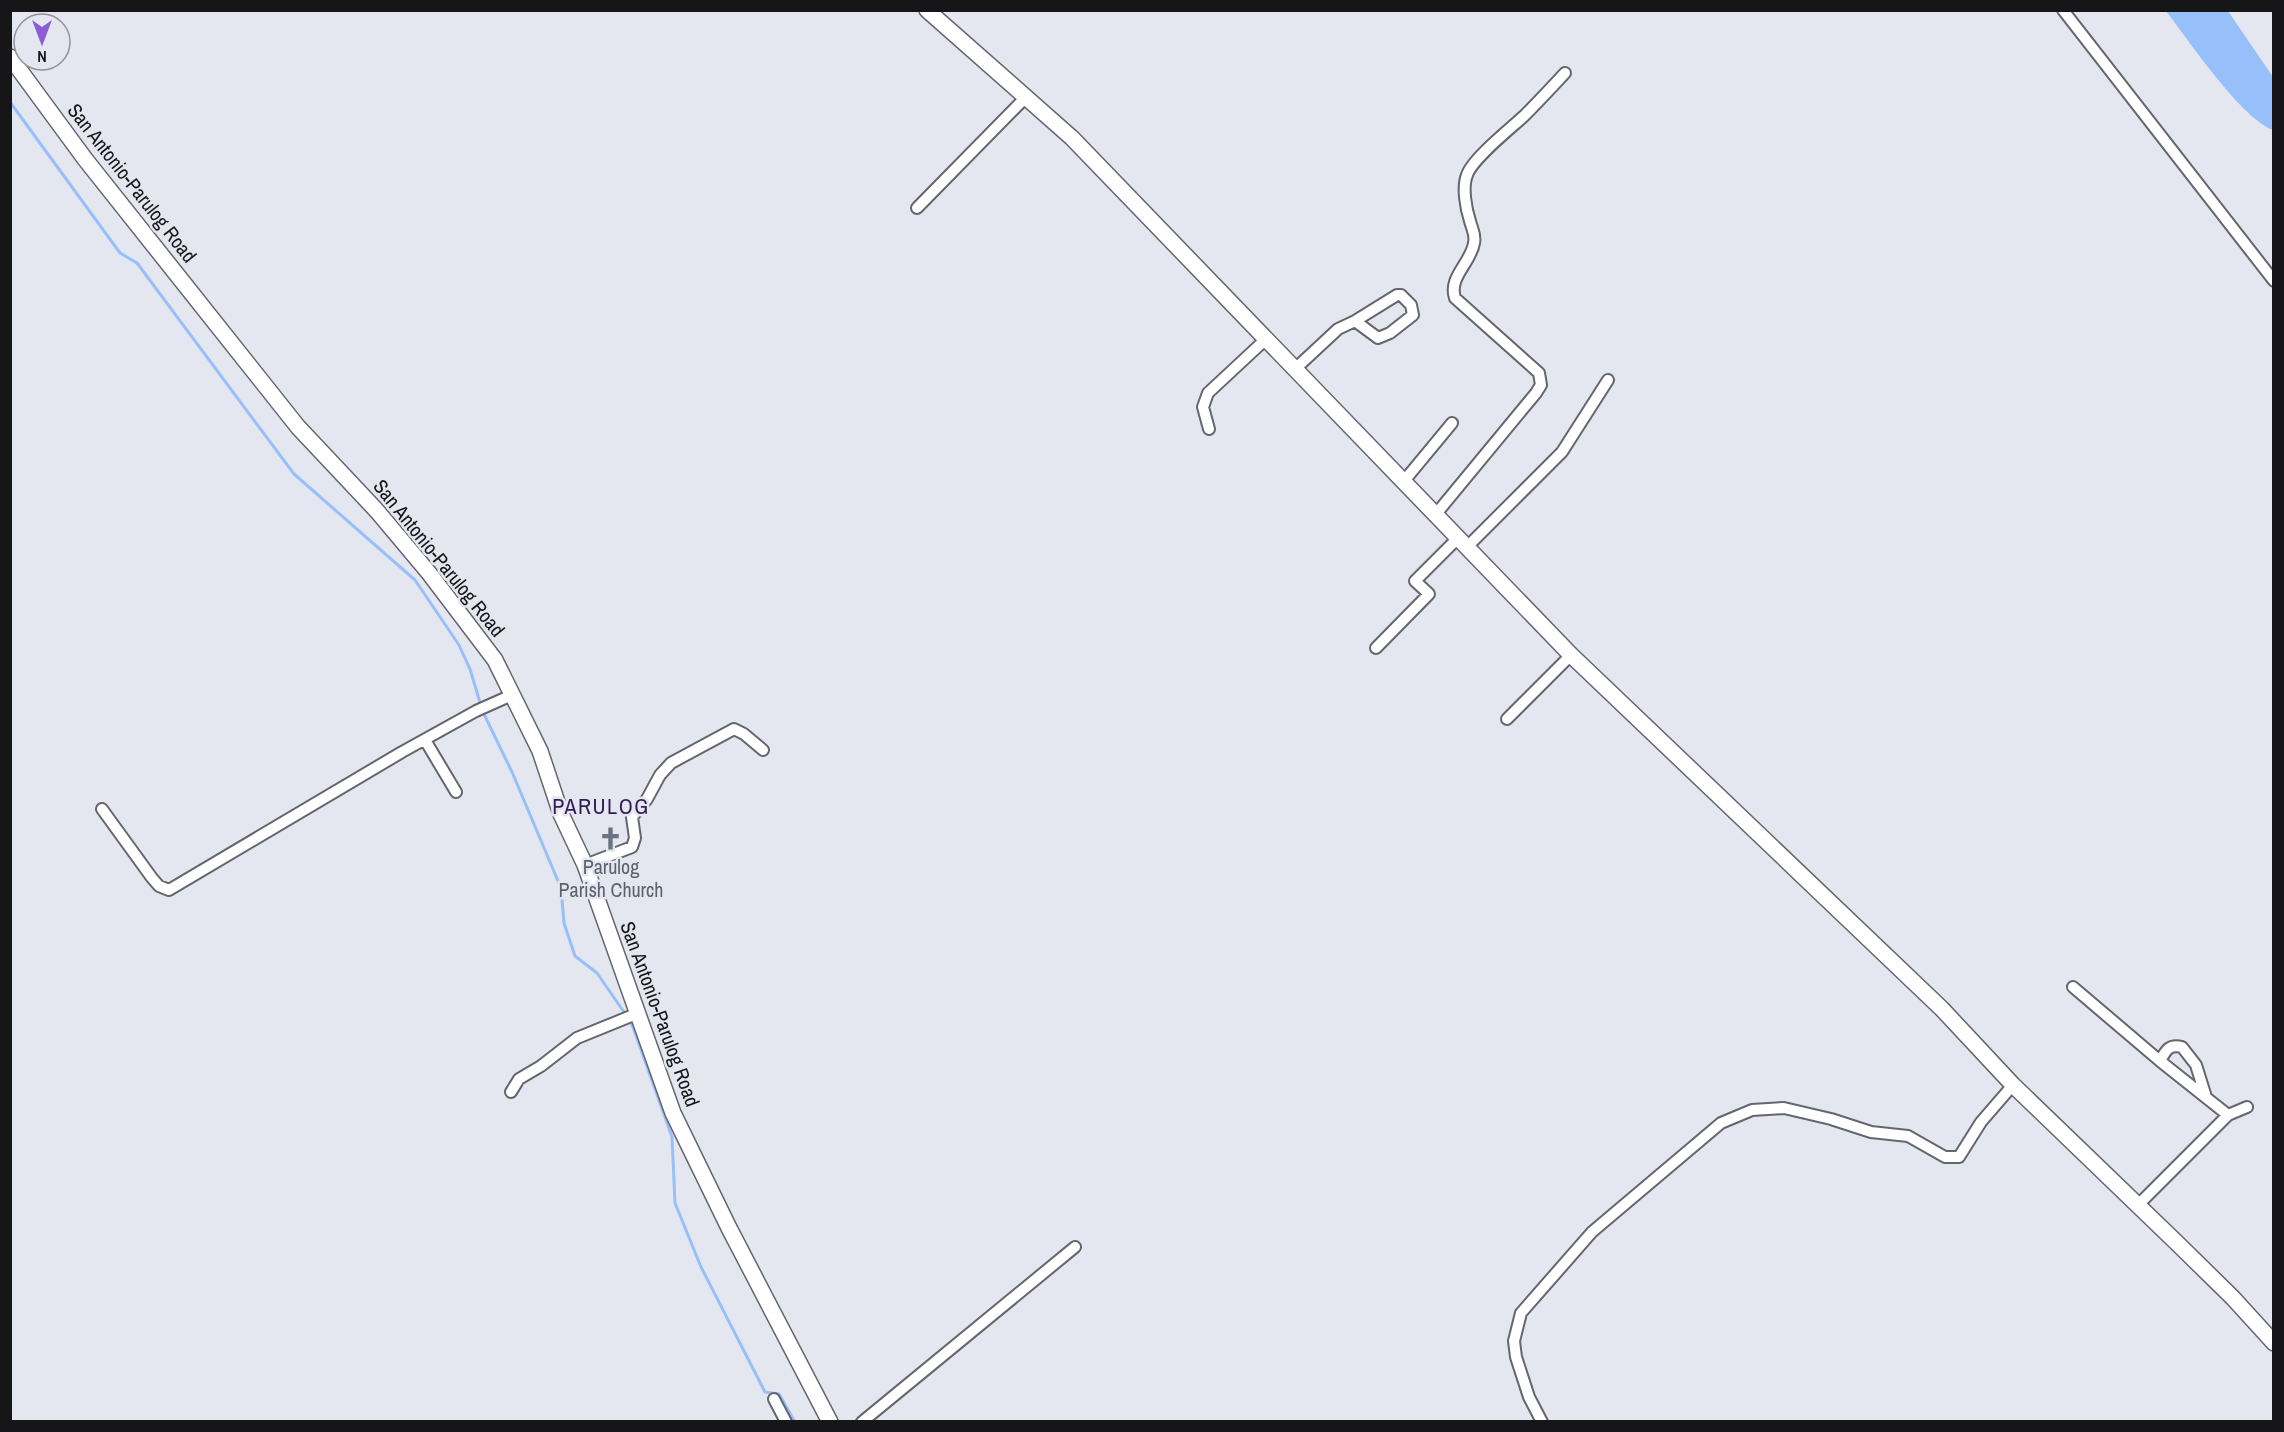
<svg xmlns="http://www.w3.org/2000/svg" width="2284" height="1432" font-family="'Archivo Narrow',sans-serif">
<style>
.water{fill:#97c0fa}
.lines{fill:none;stroke-linecap:round;stroke-linejoin:round}
.stream{stroke:#97c0fa;stroke-width:3}
.street-casing{stroke:#65666d;stroke-width:14}
.secondary-casing{stroke:#65666d;stroke-width:18}
.street{stroke:#fff;stroke-width:10}
.secondary{stroke:#fff;stroke-width:15}
.labels{text-anchor:middle;stroke-width:5;stroke-linejoin:round;paint-order:stroke}
.street-label{font-size:20px;fill:#161619;stroke:#e5e7f0}
.worship-label{font-size:20px;fill:#5b616d;stroke:#e5e7f0}
.quarter-label{font-size:22px;letter-spacing:1.5px;fill:#341d56;stroke:#e5e7f0}
</style>
<rect width="100%" height="100%" fill="#e5e7f0"/>
<!-- water -->
<path class="water" d="M2166,11h62l45,66v53c-32,-12 -84,-89 -107,-119z"/>
<g class="lines">
<!-- stream -->
<path class="stream" d="M10,102l110,151 17,10 157,211 121,106 44,65 11,24 11,37
M483,712l29,60 49,116 3,35 11,33 22,17 29,42
M629,1021l4,6 39,110 3,66 26,64 64,125 14,2 16,28"/>
<defs>
<path id="street" d="M2063,10l211,271
M917,208l108,-110
M1295,369l43,-40 17,-8 42,-26h4l10,10 2,10 -23,18 -12,5 -23,-17
M1209,429l-6,-22 5,-14 58,-54
M1404,481l48,-58
M1436,514l100,-121 5,-8 -2,-12 -84,-75c-7,-21 16,-35 19,-55 2,-8 -2,-14 -4,-22 -4,-12 -8,-34 -3,-46 5,-16 43,-46 57,-59 14,-14 28,-29 41,-43
M1468,546l94,-94 46,-72
M1376,648l53,-54 -14,-13 44,-44
M1507,719l64,-64
M425,740l31,52
M102,809l50,69 7,8 10,4 233,-138 74,-41 36,-16
M585,865l47,-18 3,-9 -3,-21 15,-18 13,-24 11,-12 63,-34 10,5 19,16
M2073,987l87,74 68,54
M2160,1061c6,-11 9,-17 22,-14l14,18 10,32
M511,1092l8,-13 22,-13 36,-28 59,-24
M2138,1205l90,-90 19,-8
M774,1399l12,23
M862,1422l213,-175
M1542,1422l-13,-25 -13,-40 -2,-16 7,-28 71,-81 129,-109 31,-13 32,-2 47,11 40,13 37,4 37,21h14l22,-35 32,-37"/>
<path id="secondary" d="M927,10l145,128 499,517 371,354 71,76 164,158 56,55 41,45
M10,57l75,102 213,268 79,84 52,62 66,87 45,91 21,63 24,51 88,248 56,115 101,194"/>
</defs>
<!-- street casing -->
<use href="#street" class="street-casing"/>
<!-- secondary casing -->
<use href="#secondary" class="secondary-casing"/>
<!-- street -->
<use href="#street" class="street"/>
<!-- secondary -->
<use href="#secondary" class="secondary"/>
</g>
<!-- icons -->
<defs>
<symbol id="church-bare" viewBox="-9 -9 18 18"><path d="M-1.2-6h2.4v3.5h3.3v2.4h-3.3V6h-2.4V-.1h-3.3v-2.4h3.3Z" fill="#6b7280" stroke="#e5e7f0" stroke-width="2.5" paint-order="stroke"/></symbol>
</defs>
<g fill-rule="evenodd">
<use href="#church-bare" x="594" y="822" width="33" height="33"/>
</g>
<g class="labels">
<!-- street labels -->
<g class="street-label">
<text transform="translate(132 183) rotate(52)" y="7">San Antonio-Parulog Road</text>
<text transform="translate(439 558) rotate(51)" y="7">San Antonio-Parulog Road</text>
<text transform="translate(660 1014) rotate(70)" y="7">San Antonio-Parulog Road</text>
</g>
<!-- worship labels -->
<g class="worship-label">
<text x="611" y="874">Parulog<tspan x="611" dy="23">Parish Church</tspan></text>
</g>
<!-- quarter labels -->
<g class="quarter-label">
<text x="601" y="814">PARULOG</text>
</g>
</g>
<!-- border -->
<rect width="2284" height="1432" fill="none" stroke="#161619" stroke-width="24"/>
<!-- north arrow -->
<g transform="translate(42 42) rotate(180)"><circle r="28" fill="#e5e7f0" stroke="#92939a" stroke-width="1.5"/>
<path d="M0-4.5L10 22L0 15L-10 22Z" fill="#8c5dd6"/>
<text y="-9" font-size="16" font-weight="bold" text-anchor="middle" fill="#161619">N</text>
</g>
</svg>
